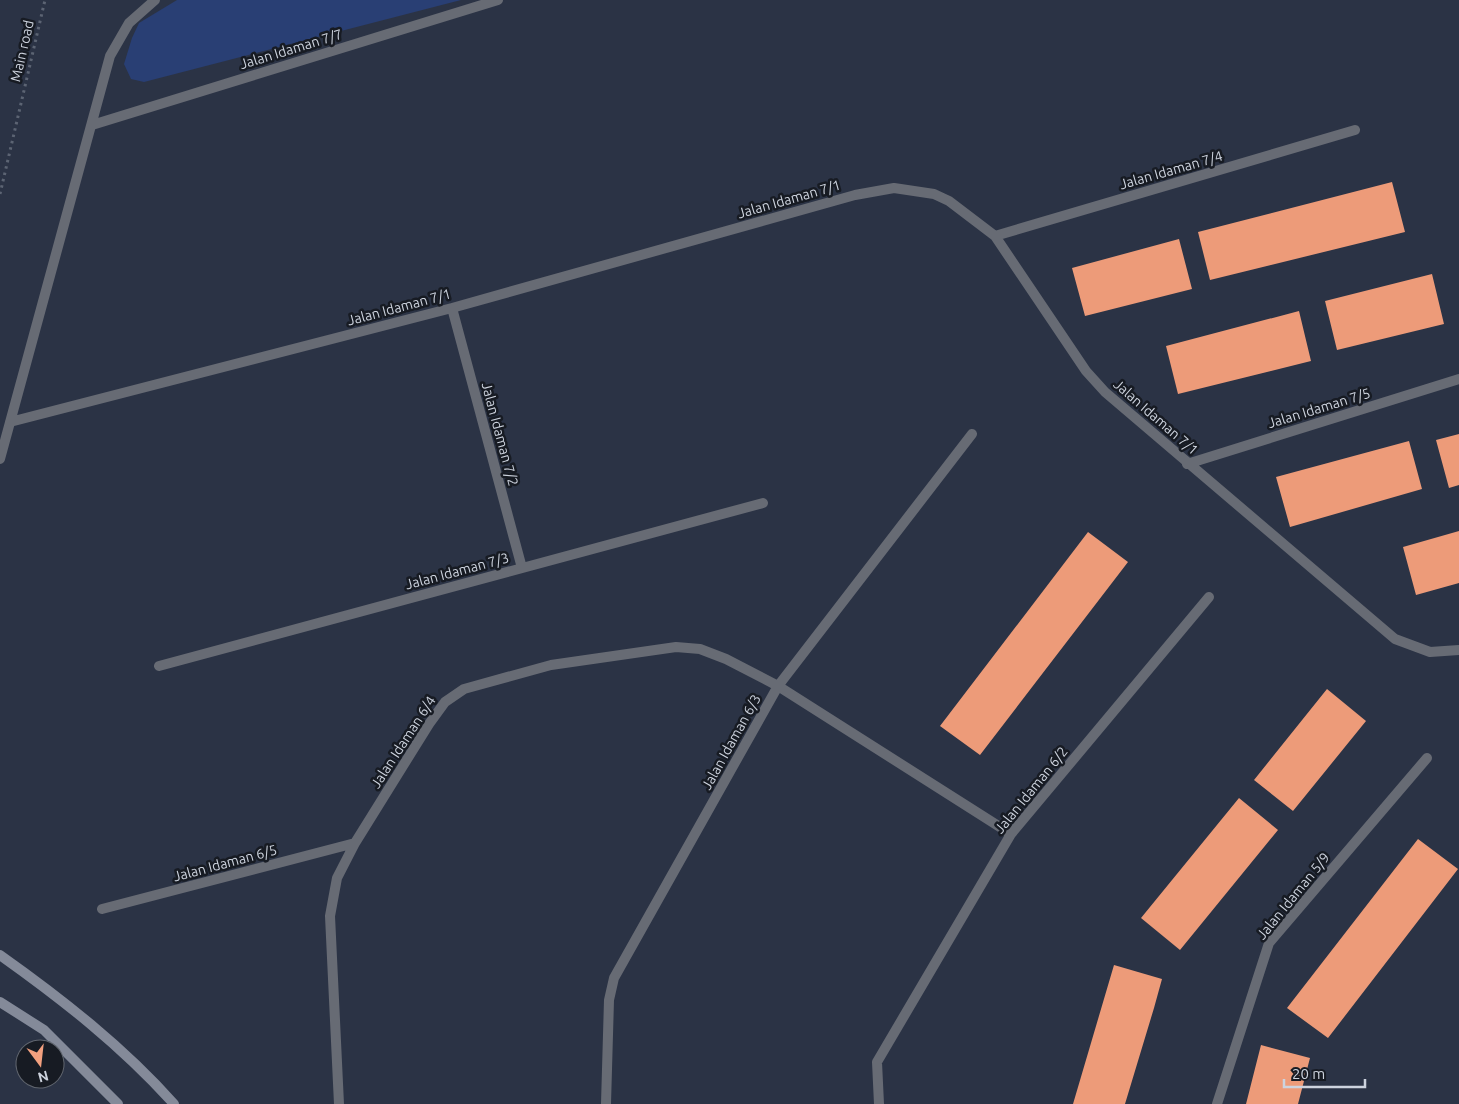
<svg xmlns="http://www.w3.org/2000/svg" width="1459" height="1104" font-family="Ubuntu,sans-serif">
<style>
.green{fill:#293f74}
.building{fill:#ed9b79}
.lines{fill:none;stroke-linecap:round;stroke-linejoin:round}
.path{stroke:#5c6473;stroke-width:3;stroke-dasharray:2.5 4;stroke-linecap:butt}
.minor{stroke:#676b74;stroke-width:10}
.secondary{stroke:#848a99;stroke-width:10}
.labels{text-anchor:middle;stroke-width:5;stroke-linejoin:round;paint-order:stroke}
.street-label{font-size:14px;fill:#cdd3de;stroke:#171b23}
</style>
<rect width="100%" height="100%" fill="#2b3345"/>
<!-- green -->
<path class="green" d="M177,0h284l-317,82 -13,-3 -7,-15 8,-26 7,-15z"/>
<!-- building -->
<path class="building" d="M1392,182l13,50 -195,48 -12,-48z
M1179,239l13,50 -107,27 -13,-48z
M1432,274l12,50 -107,26 -12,-49z
M1299,311l12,50 -133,33 -12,-48z
M1459,434v51l-10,3 -13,-48z
M1409,441l13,48 -132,38 -14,-50z
M1459,531v52l-43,12 -13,-48z
M1088,532l40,30 -148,193 -40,-29z
M1327,689l39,32 -73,90 -39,-31z
M1239,798l39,32 -98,120 -39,-32z
M1418,839l40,30 -130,169 -41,-30z
M1114,965l48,14 -8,29 -29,96h-52z
M1261,1045l49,13 -12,46h-52z"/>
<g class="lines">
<!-- path -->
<path class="path" d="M0,194l45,-194"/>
<!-- minor -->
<path class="minor" d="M92,125l406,-125
M995,236l360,-106
M452,308l70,260
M10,422l442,-114 403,-113 39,-7 40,6 15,7 46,35 91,135 19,21 290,247 35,13 29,-2
M0,459l110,-403 19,-33 26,-23
M1187,464l272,-85
M159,666l604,-163
M102,909l253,-66
M339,1104l-9,-188 7,-38 18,-35 74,-119 16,-22 19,-13 87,-24 125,-18 24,2 26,10 52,27 233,148
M606,1104l3,-104 5,-22 164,-292 194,-252
M879,1104l-2,-42 134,-228 198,-237
M1217,1104l52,-161 158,-185"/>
<!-- secondary -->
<path class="secondary" d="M0,955c62,44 123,92 174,149
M0,1002l44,28 74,74"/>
</g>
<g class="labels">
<!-- street labels -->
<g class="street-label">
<text transform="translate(291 49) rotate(-17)" y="5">Jalan Idaman 7/7</text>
<text transform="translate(22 51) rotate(-77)" y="5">Main road</text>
<text transform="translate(1171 170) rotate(-16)" y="5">Jalan Idaman 7/4</text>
<text transform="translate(789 199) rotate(-16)" y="5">Jalan Idaman 7/1</text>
<text transform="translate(399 307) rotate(-15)" y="5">Jalan Idaman 7/1</text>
<text transform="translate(1319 408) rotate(-17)" y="5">Jalan Idaman 7/5</text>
<text transform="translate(1156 417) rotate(41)" y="5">Jalan Idaman 7/1</text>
<text transform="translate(500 434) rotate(75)" y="5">Jalan Idaman 7/2</text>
<text transform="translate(457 571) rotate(-15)" y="5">Jalan Idaman 7/3</text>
<text transform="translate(403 742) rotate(-57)" y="5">Jalan Idaman 6/4</text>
<text transform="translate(731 742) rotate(-61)" y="5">Jalan Idaman 6/3</text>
<text transform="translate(1031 790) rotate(-51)" y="5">Jalan Idaman 6/2</text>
<text transform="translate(225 863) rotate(-15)" y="5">Jalan Idaman 6/5</text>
<text transform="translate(1293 896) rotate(-51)" y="5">Jalan Idaman 5/9</text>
</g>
</g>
<!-- north arrow -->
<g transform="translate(40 1064) rotate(165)"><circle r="24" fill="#171b23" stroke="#60656e"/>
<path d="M0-4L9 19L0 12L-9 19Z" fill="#f2a07f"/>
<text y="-8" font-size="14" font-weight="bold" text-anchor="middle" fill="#cdd3de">N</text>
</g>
<!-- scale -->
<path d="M1284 1079v8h81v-8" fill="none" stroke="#cdd3de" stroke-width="2.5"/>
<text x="1292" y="1079" font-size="15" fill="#cdd3de" stroke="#171b23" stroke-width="4" paint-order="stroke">20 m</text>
</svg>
